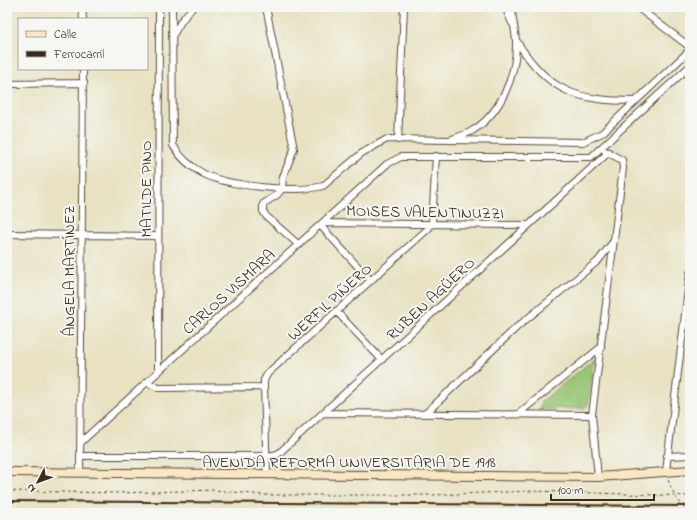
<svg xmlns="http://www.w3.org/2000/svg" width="697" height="520" font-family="'Indie Flower',sans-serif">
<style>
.green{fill:#97c573;stroke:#697848}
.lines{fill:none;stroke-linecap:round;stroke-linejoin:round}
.minor-casing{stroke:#554637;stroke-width:8}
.secondary-casing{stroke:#554637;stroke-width:10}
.path{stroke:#554637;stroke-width:1;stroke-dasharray:3 3;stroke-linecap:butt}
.minor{stroke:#fff;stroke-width:6}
.secondary{stroke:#f9e7c3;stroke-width:8}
.rail{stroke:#3b2a1e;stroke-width:2}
.labels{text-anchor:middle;stroke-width:4;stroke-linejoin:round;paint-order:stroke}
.street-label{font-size:16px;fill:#3b2a1e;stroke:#f6f6f2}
</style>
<rect width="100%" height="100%" fill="#f6f6f2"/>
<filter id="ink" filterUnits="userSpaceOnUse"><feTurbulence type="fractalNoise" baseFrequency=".025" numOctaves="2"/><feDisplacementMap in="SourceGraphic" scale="8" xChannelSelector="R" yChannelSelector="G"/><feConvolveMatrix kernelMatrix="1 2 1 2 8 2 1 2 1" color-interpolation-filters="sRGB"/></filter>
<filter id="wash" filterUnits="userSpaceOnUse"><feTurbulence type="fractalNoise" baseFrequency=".012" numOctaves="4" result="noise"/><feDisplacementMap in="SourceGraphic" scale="16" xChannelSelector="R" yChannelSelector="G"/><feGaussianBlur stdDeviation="0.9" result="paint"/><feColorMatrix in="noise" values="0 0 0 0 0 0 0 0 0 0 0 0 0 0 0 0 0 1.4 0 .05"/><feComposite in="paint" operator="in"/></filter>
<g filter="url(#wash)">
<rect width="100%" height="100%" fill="#e8e2c2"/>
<!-- green -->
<path class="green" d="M595,358l-7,47 -3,3 -43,1 -2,-2 1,-5z"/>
</g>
<g filter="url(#ink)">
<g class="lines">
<defs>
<path id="minor" d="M82,7l1,12
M172,7l1,138c7,13 18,22 31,29 24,12 93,19 119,12l39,-33 25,-14 196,3 19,-9 88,-83
M266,7l28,142 -11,28 -1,12 -5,6 -14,9v7l3,5 33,29
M505,7l7,16
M637,7l53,40
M173,35l9,-15 11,-13
M516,40c32,52 60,61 120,61
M7,84l77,-1
M452,139c6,-2 12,-4 18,-7 31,-17 47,-58 46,-91 -1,-12 -4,-23 -4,-34
M398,140l6,-133
M323,223l204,2
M320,225l51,56
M7,234l150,2
M336,311l46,49
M158,372l1,-365
M147,382l11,6 106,-1
M324,413l268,2
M426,413l91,-86 81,-66 15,-19
M518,414l83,-67
M81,442l306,-278 14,-7h190l99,-91
M80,456h187l11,-2 331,-302
M667,456l23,-1
M666,471l24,-198
M80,473l3,-404
M267,474l-3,-87v-7l4,-7 161,-145 3,-5 4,-67
M598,477l-6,-62 31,-247 -1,-8 -17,-9"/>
<path id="secondary" d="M7,472l591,5 92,-7"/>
</defs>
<!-- minor casing -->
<use href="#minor" class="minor-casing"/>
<!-- secondary casing -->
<use href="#secondary" class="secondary-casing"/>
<!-- path -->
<path class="path" d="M668,480l7,16 13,17
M7,491l113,2 95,-3 47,5h170l99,-4 159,5"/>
<!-- minor -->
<use href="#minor" class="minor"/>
<!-- secondary -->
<use href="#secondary" class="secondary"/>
<!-- rail -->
<path class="rail" d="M7,501l683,5"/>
</g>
</g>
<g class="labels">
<!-- street labels -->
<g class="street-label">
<text transform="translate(145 189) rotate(-90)" y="6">MATILDE PINO</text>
<text transform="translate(425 211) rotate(1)" y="6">MOISES VALENTINUZZI</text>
<text transform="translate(68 271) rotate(-90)" y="6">ÁNGELA MARTÍNEZ</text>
<text transform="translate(228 291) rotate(-42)" y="6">CARLOS VISMARA</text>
<text transform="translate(430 298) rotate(-43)" y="6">RUBEN AGÜERO</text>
<text transform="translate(329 301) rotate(-42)" y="6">WERFIL PIÑERO</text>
<text x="349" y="467">AVENIDA REFORMA UNIVERSITARIA DE 1918</text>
</g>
</g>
<!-- margin -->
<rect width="697" height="520" fill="none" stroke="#f6f6f2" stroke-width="24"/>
<!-- legend -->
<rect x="18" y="18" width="130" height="52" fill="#f6f6f2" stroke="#aba49d"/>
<rect x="26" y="31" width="20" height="6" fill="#f9e7c3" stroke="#aba49d"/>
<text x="54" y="38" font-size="12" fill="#3b2a1e">Calle</text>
<rect x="26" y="51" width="20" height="6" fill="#3b2a1e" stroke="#aba49d"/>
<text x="54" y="58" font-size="12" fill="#3b2a1e">Ferrocarril</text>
<!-- north arrow -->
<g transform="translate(38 482) rotate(228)" stroke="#f6f6f2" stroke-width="3" paint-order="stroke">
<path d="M0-3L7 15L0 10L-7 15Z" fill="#3b2a1e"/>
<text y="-6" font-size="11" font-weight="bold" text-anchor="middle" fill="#3b2a1e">N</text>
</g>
<!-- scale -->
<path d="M551 494v6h103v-6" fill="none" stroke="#3b2a1e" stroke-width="2"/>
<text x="557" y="494" font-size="12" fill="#3b2a1e" stroke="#f6f6f2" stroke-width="3" paint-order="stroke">100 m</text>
</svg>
